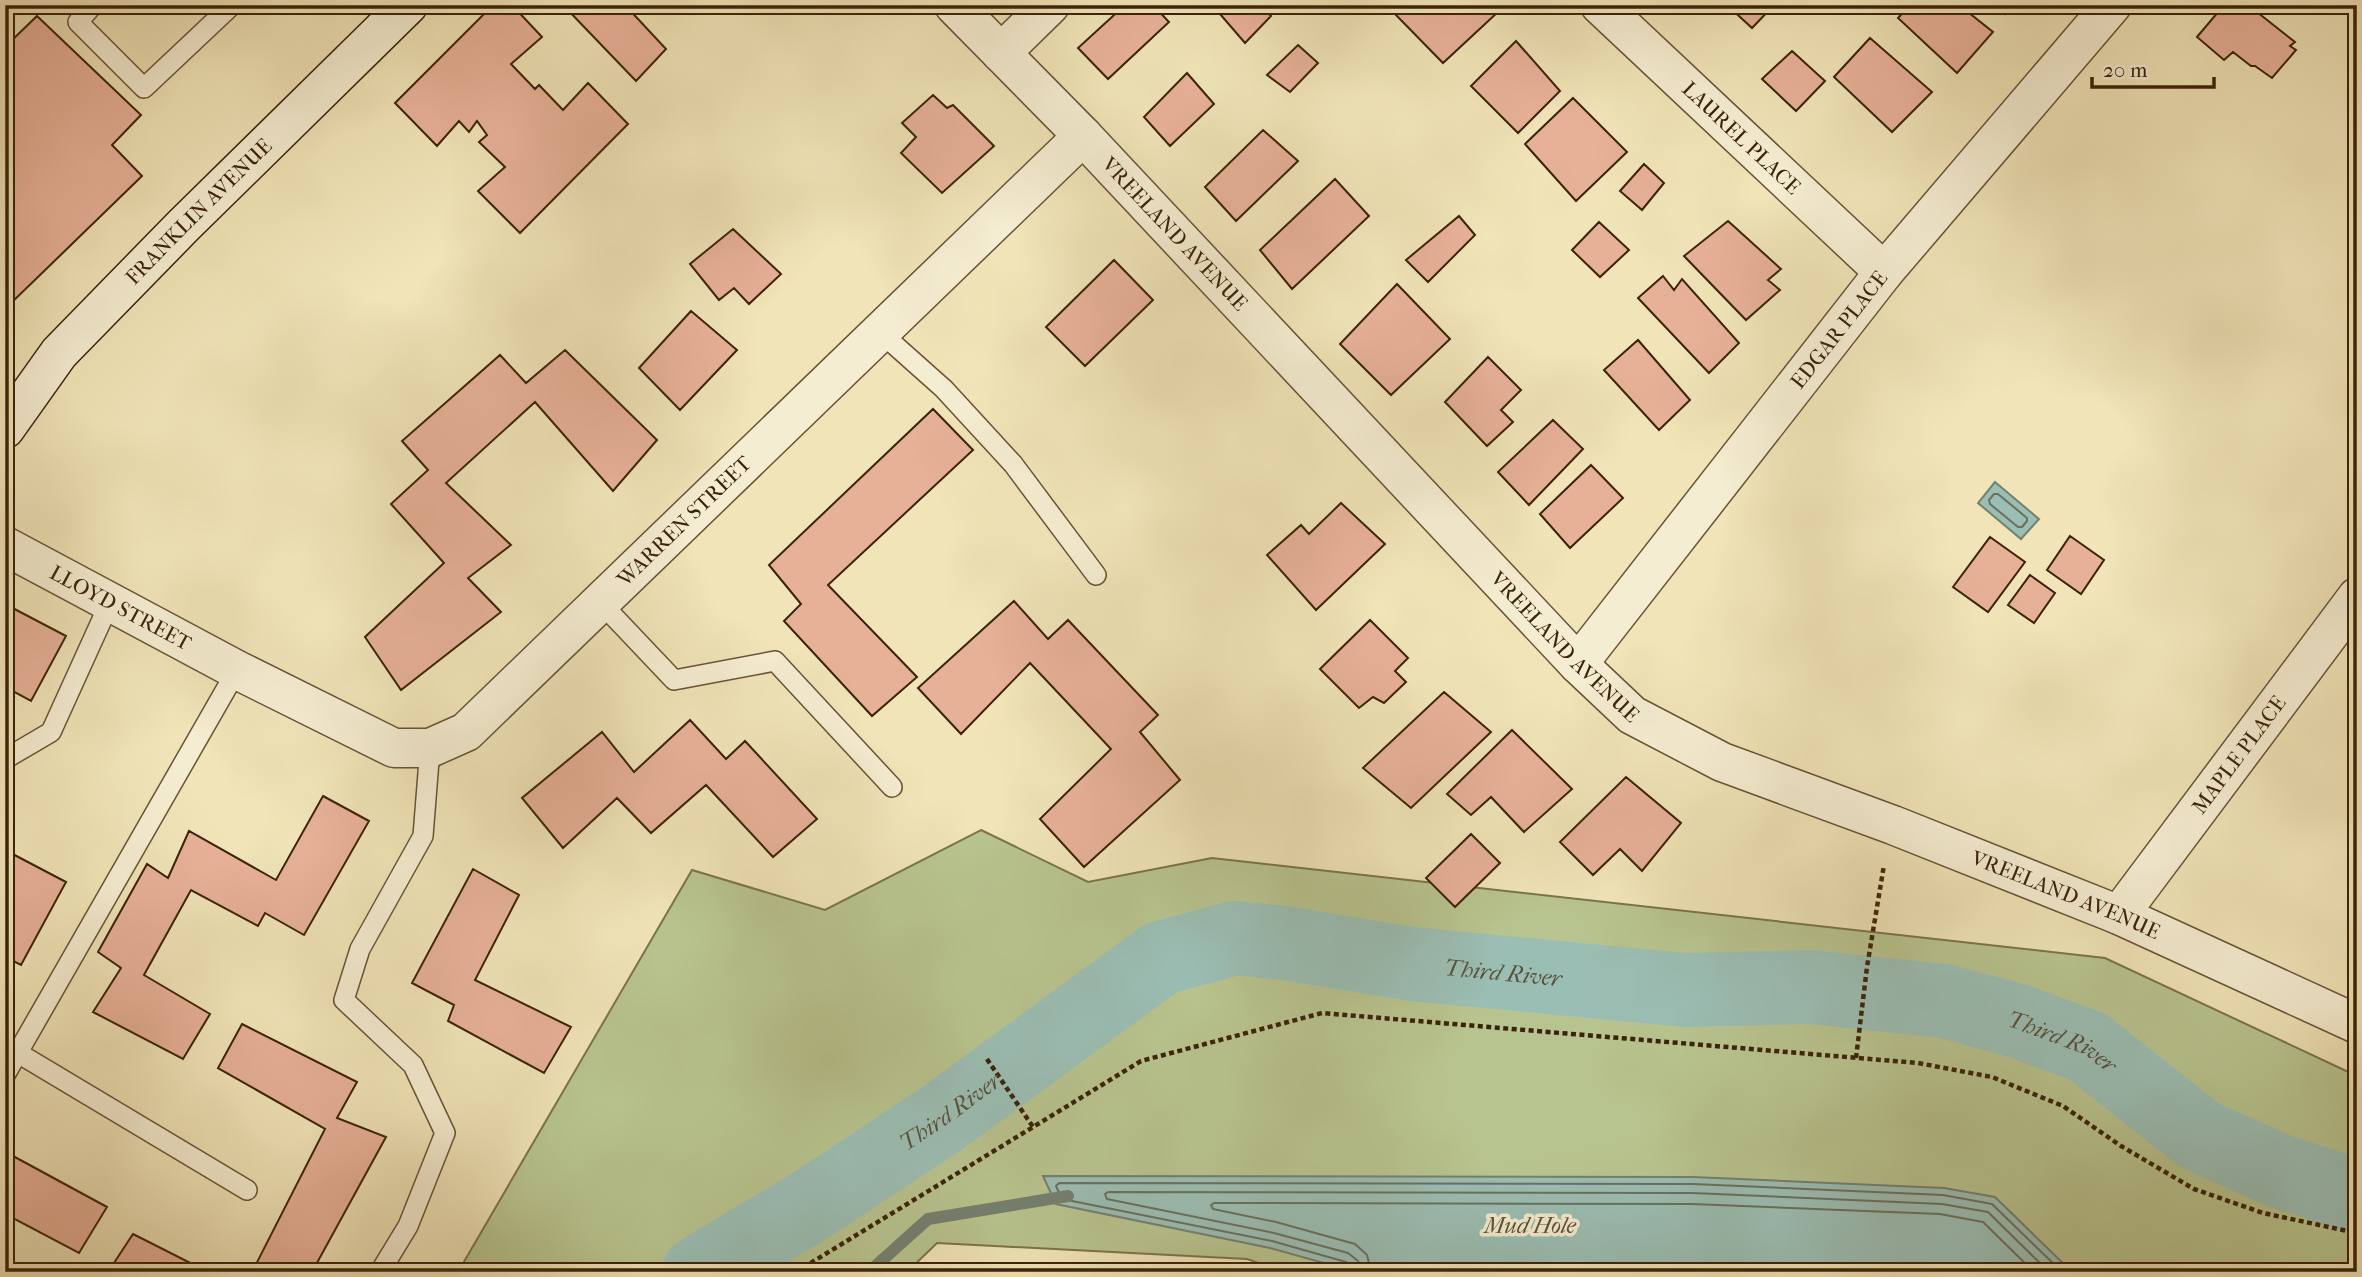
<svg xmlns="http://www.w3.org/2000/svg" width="2362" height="1277" font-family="'IM FELL French Canon',serif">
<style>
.green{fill:#b8c48f;stroke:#7a744c;stroke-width:2}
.water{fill:#9bbeb4;stroke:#758070;stroke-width:2}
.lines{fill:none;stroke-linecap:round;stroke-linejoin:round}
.shore{stroke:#6b705e;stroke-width:2}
.stream{stroke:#758070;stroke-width:12}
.river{stroke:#9bbeb4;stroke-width:74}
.building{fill:#e7b198;stroke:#3b2309;stroke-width:2}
.lane-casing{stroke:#685335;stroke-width:22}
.street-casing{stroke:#685335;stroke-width:41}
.secondary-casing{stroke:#3b2309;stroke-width:41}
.path{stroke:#3b2309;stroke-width:4.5;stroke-dasharray:5 3.5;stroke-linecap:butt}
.lane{stroke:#f5edd1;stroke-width:19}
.street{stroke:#f5edd1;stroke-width:38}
.secondary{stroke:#f5edd1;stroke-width:38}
.labels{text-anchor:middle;stroke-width:7;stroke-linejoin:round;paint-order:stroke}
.street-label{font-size:21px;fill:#3b2309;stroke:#f5edd1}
.water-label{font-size:23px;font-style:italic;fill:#58523c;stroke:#f5edd1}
</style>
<rect width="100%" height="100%" fill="#f0e4b8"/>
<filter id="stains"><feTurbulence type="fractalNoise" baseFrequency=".00286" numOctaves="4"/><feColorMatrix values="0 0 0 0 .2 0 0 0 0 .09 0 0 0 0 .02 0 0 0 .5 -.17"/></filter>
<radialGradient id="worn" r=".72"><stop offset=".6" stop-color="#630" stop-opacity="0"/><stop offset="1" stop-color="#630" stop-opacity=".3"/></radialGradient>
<!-- green -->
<path class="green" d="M981,830l107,52 124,-24 893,100 252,118v196h-1072l-38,-13 -310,-16 -30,29h-449l234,-402 133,40z"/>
<!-- water -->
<path class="water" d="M1995,482l44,37 -18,20 -43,-36z
M1043,1176l650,1 251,11 51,9 77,75h-716l-86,-24 -214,-44z"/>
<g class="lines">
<!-- shore -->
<path class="shore" d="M1994,494h4l29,24v3l-5,6h-4l-28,-23 -1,-4z
M1352,1272l-1,-7 -5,-3 -74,-21 -210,-42 -6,-13 3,-3 634,1 250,11 49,9 70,68
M1361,1272l-3,-11 -10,-8 -74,-20 -167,-34 -2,-5 3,-2 584,1 250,11 46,8 61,60
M1371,1272l-4,-17 -12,-11 -79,-22 -63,-13 -2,-4 3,-2 478,1 248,10 43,8 51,50"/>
<!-- stream -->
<path class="stream" d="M869,1272l59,-53 140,-23"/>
<!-- river -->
<path class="river" id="s1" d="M699,1272l106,-63 139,-92 217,-159 74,-20 49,5 128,21 273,26 126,-3 133,14 74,20 70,26 111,88 80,36 78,25"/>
</g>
<!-- building -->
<path class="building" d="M493,5h19l30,32 -31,27 24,25 4,-4 24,25 25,-27 40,41 -108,109 -42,-42 27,-24 -26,-25 8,-7 -10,-14 -8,11 -10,-11 -22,25 -42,-43z
M563,5h62l41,44 -30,32z
M1125,5h28l16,17 -61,57 -30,-31z
M1229,5h31l11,11 -26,27 -25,-29z
M1402,5h90l7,6 -56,52 -49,-50z
M1727,5h47l-22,23z
M1910,5h49l34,27 -36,41 -59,-55z
M1994,5h18l-7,9z
M2224,5h24l47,37 -5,4 6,4 -24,28 -17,-12h-4l-18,-14 -9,8 -27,-23z
M2297,5h20l-5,7 -8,-7 -3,3z
M37,16l104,99 -29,30 30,31 -137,133v-262z
M1870,38l62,54 -40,40 -58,-55z
M1516,41l44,50 -42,42 -47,-47z
M1298,45l20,18 -28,29 -23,-17z
M1792,51l33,30 -29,30 -34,-32z
M1187,73l27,31 -44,42 -26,-29z
M933,95l14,13 6,-3 41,41 -52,47 -41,-40 15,-16 -14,-14z
M1573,98l54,54 -51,49 -51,-57z
M1263,130l35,31 -62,60 -31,-34z
M1644,164l20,19 -22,27 -22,-19z
M1335,179l34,37 -77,73 -32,-39z
M1459,216l16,19 -47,47 -22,-22z
M1728,221l53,48 -13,11 12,10 -34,30 -62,-64z
M1599,222l30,28 -29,27 -28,-27z
M733,229l48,45 -32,30 -15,-16 -15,12 -29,-36z
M1114,260l39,40 -68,66 -39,-39z
M1663,276l11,14 8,-11 57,64 -30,30 -71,-75z
M1397,284l53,55 -59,56 -51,-51z
M691,311l46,39 -57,60 -41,-42z
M1638,340l52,60 -31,30 -55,-60z
M565,350l92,90 -44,51 -78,-89 -89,81 65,62 -43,33 33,34 -100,78 -36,-53 79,-74 -53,-59 37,-34 -26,-29 98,-86 26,28z
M1488,357l33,33 -20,20 12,12 -26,24 -42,-44z
M933,409l40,41 -145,135 89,92 -45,39 -88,-95 17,-17 -32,-39z
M1553,420l30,29 -54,56 -31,-33z
M1591,465l32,33 -53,50 -30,-34z
M1341,503l44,41 -69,66 -49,-55 34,-30 8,9z
M2070,536l34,24 -23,34 -34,-24z
M1990,537l35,25 -37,50 -35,-25z
M2030,575l25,18 -21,30 -26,-18z
M1014,601l34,38 20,-19 90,95 -18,17 40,48 -96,87 -44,-48 71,-70 -81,-86 -69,71 -43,-46z
M5,604l61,32 -35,65 -26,-14z
M1370,620l38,38 -13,13 11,11 -22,21 -11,-6 -14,11 -39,-39z
M1444,692l47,40 -80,76 -48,-40z
M5,693l9,4 -9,15z
M690,720l36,39 19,-18 72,78 -44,38 -67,-72 -55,48 -34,-35 -54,50 -41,-50 80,-66 32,40z
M1512,730l60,59 -48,43 -33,-35 -20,18 -24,-21z
M1626,777l55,46 -39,48 -22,-22 -27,26 -33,-33z
M323,796l46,25 -65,114 -39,-22 -7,13 -67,-36 -47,85 66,39 -27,45 -90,-47 28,-44 -23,-16 49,-88 21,14 21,-47 87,49z
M1471,834l29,29 -45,44 -29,-29z
M5,850l61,32 -45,83 -16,-8z
M473,869l46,26 -44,85 96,47 -27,46 -96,-52 6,-16 -42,-22z
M242,1024l115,58 -20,36 49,19 -74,135h-60l73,-143 -107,-61z
M13,1156l94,51 -28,46 -66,-35 -8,14v-58z
M133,1234l75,38h-100z"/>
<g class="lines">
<defs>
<path id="lane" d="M93,5l-15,17 66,66 88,-83
M880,332l64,57 69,75 83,111
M600,602l74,78 101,-19 117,126
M5,759l46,-27 59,-130
M18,1053l229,137
M5,1075l232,-405
M380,1272l28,-46 37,-93 -32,-68 -69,-65 16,-51 63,-113 7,-88"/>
<g id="street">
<path id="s2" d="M954,5l129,131 495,528 54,51 90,47 171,63 226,90 238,109"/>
<path id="s3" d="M1600,5l284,267"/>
<path d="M1001,53l49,-48"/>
<path id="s4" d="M5,546l232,124 157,78h36l36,-16 617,-596"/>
<path id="s5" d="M1578,664l306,-392 228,-267"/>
<path id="s6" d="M2119,915l238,-318"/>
</g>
<g id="secondary">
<path id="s7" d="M5,429l54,-76 124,-127 225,-221"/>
</g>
</defs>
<!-- lane casing -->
<use href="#lane" class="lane-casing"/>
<!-- street casing -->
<use href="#street" class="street-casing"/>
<!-- secondary casing -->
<use href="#secondary" class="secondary-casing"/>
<!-- path -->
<path class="path" d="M1856,1058l11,-91 17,-102
M987,1059l46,68
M796,1272l345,-211 181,-48 596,50 74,14 71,29 58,40 73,43 69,24 94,20"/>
<!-- lane -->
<use href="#lane" class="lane"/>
<!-- street -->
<use href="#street" class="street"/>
<!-- secondary -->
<use href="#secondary" class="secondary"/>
</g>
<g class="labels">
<!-- street labels -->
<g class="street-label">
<text dy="7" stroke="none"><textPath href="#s3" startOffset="194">LAUREL PLACE</textPath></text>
<text dy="7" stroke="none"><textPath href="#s7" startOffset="292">FRANKLIN AVENUE</textPath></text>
<text dy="7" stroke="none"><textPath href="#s2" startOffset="318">VREELAND AVENUE</textPath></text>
<text dy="7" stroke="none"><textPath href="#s5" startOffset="424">EDGAR PLACE</textPath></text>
<text dy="7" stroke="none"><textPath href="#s4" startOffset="817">WARREN STREET</textPath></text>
<text dy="7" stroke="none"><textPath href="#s4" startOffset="131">LLOYD STREET</textPath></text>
<text dy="7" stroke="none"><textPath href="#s2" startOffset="886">VREELAND AVENUE</textPath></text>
<text dy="7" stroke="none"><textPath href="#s6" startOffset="200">MAPLE PLACE</textPath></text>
<text dy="7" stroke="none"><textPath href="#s2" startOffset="1452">VREELAND AVENUE</textPath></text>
</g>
<!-- water labels -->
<g class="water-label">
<text dy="8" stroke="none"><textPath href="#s1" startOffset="906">Third River</textPath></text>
<text dy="8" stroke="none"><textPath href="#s1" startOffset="1474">Third River</textPath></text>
<text dy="8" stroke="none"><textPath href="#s1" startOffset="298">Third River</textPath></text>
<text x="1530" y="1233">Mud Hole</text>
</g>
</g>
<!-- margin -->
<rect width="2362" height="1277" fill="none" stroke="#f0e4b8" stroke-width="28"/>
<rect x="7" y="7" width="2348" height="1263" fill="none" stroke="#3b2309" stroke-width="3.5"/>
<rect x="14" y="14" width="2334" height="1249" fill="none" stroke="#3b2309" stroke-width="2"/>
<!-- scale -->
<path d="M2092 77v10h122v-10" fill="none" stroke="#3b2309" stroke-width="3.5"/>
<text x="2103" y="77" font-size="21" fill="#3b2309" stroke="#f5edd1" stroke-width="5" paint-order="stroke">20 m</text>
<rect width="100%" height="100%" filter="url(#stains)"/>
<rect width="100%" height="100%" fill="url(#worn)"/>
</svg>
